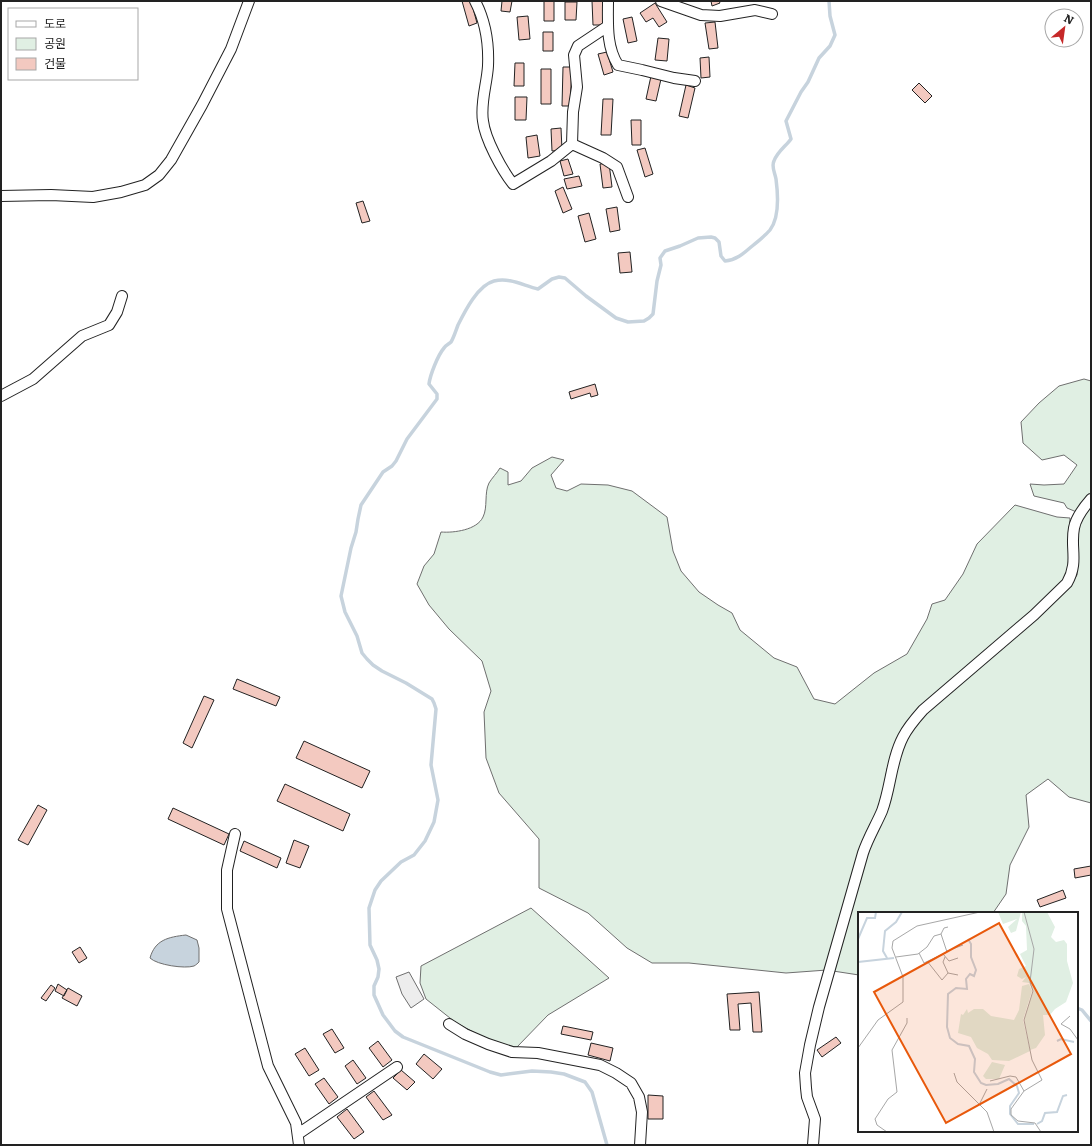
<svg xmlns="http://www.w3.org/2000/svg" width="1092" height="1146" font-family="Literata,'Noto Sans KR',serif">
<style>
.green{fill:#e0efe3;stroke:#6f6f6f}
.parking{fill:#ededed;stroke:#6f6f6f}
.water{fill:#c7d3dd;stroke:#6f6f6f}
.lines{fill:none;stroke-linecap:round;stroke-linejoin:round}
.stream{stroke:#c7d3dd;stroke-width:3.5}
.building{fill:#f3c9c0;stroke:#222}
.street-casing{stroke:#222;stroke-width:12}
.street{stroke:#fff;stroke-width:10}
.inset-river{fill:none;stroke:#c7d3dd;stroke-width:2}
.inset-road{fill:none;stroke:#a7a7a7;stroke-width:1}
.view{fill:#e8590c;fill-opacity:0.15;stroke:#e8590c;stroke-width:2}
.inset-edge{fill:none;stroke:#222;stroke-width:2}
</style>
<rect width="100%" height="100%" fill="#fff"/>
<!-- green -->
<path class="green" d="M1084,379l7,2v422l-22,-6 -21,-18 -22,16 3,32 -19,38 -4,29 -13,19h-134v62l-26,-4 35,-121 28,-83 10,-29 17,-24 148,-130 6,-9 2,-62 -12,-5 -3,-5 -30,-7 -4,-12 14,1 20,-1 13,-19 -13,-10 -22,5 -19,-17 -2,-21 18,-19 20,-17z
M552,457l12,3 -13,15 5,13 11,3 14,-7 27,1 24,6 35,26 6,34 8,20 18,21 19,13 14,8 8,17 34,28 23,9 17,32 21,5 39,-31 33,-19 20,-35 5,-15 13,-4 18,-26 14,-30 38,-39 42,12 13,1 -1,14 3,30 -7,18 -167,159 -11,30 -6,37 -54,164 -41,3 -97,-10h-37l-25,-15 -39,-35 -49,-25v-49l-40,-46 -13,-35 -2,-46 7,-21 -9,-30 -33,-32 -20,-24 -12,-21 7,-18 10,-12 7,-22c13,1 36,-2 42,-15 5,-10 1,-24 6,-34 3,-5 8,-10 11,-15l8,4v13l13,-4 11,-13z
M531,908l78,70 -61,37 -31,32 -22,-3 -40,-22 -29,-23 -6,-16 1,-17z"/>
<!-- parking -->
<path class="parking" d="M409,972l15,27 -13,9 -9,-14 -6,-17z"/>
<!-- water -->
<path class="water" d="M186,935l11,5 2,8v14c-1,1 -3,3 -5,4 -9,3 -37,-1 -44,-8 5,-18 18,-21 36,-23z"/>
<g class="lines">
<!-- stream -->
<path class="stream" d="M1077,1008l5,2 9,11
M607,1145l-15,-53 -7,-10 -21,-8 -13,-2 -19,-1 -31,4 -11,-3 -87,-35 -8,-6 -12,-16 -9,-20v-9l4,-9 1,-8 -2,-9 -7,-15 -1,-37 6,-18 6,-9 20,-19 13,-7 11,-14 9,-19 4,-22 -7,-35 5,-56 -2,-6 -2,-4 -26,-16 -24,-12 -9,-6 -6,-6 -5,-6 -5,-17 -12,-24 -4,-16 10,-48 5,-16 2,-13 3,-14 22,-33 9,-6 4,-5 11,-22 30,-40v-5l-8,-10c1,-9 9,-29 15,-36 2,-3 5,-4 7,-6 3,-5 5,-12 7,-17 7,-14 20,-40 36,-44 16,-4 30,5 44,8l14,-10 7,-2 6,1 21,18 30,22 12,4 16,-1 5,-3 4,-4 4,-33 4,-16 -1,-7 5,-7 15,-5 18,-8 13,-1 4,1 4,4 2,14 4,5c11,-1 18,-7 26,-14 6,-5 14,-11 19,-17 10,-13 8,-36 6,-51 -1,-6 -5,-13 -2,-18 3,-9 12,-15 17,-22l-5,-18 15,-29 7,-10 11,-24 11,-12 5,-11 -5,-19 -1,-15"/>
</g>
<!-- building -->
<path class="building" d="M462,1h9l6,22 -8,3z
M502,1h10l-2,11 -9,-1z
M544,1h10v20h-10z
M592,1h12l1,24h-12z
M711,1h8l1,2 -8,3z
M565,2h12l-1,18h-11z
M655,3l12,19 -8,5 -6,-9 -7,4 -6,-9z
M528,16l2,23 -11,1 -2,-23z
M632,17l5,24 -9,2 -5,-24z
M715,22l3,26 -9,1 -4,-26z
M543,32h10v19h-10z
M658,38l11,1 -2,22 -12,-1z
M607,52l6,20 -9,3 -6,-21z
M709,57l1,20 -9,1 -1,-20z
M515,63h9v23h-10z
M563,67h9l-2,39h-8z
M541,69h10v35h-10z
M651,76l10,3 -5,22 -10,-2z
M919,83l13,13 -7,7 -13,-13z
M686,85l9,3 -7,30 -9,-2z
M515,97h12l-1,23h-11z
M603,99h10l-2,36h-10z
M631,120h10v25h-9z
M561,128l1,22 -10,1 -1,-22z
M537,135l3,21 -12,2 -2,-21z
M645,148l8,26 -8,3 -8,-27z
M568,159l5,15 -9,2 -4,-15z
M609,163l3,24 -9,1 -3,-24z
M579,176l3,10 -15,3 -3,-10z
M563,187l9,22 -9,4 -8,-22z
M363,201l7,20 -8,2 -6,-20z
M617,207l3,23 -10,2 -4,-23z
M589,213l7,26 -11,3 -7,-26z
M630,252l2,20 -12,1 -2,-20z
M595,384l3,11 -7,2 -1,-4 -19,6 -2,-7z
M237,679l43,18 -4,9 -43,-17z
M204,696l10,4 -22,48 -9,-5z
M304,741l66,30 -8,17 -66,-30z
M285,784l65,30 -7,17 -66,-30z
M38,805l9,5 -19,35 -10,-5z
M173,808l56,26 -5,11 -56,-26z
M294,840l15,6 -9,22 -14,-5z
M244,841l37,17 -4,10 -37,-17z
M1091,866v9l-16,3 -1,-9z
M1063,890l3,8 -26,9 -3,-7z
M80,947l7,11 -8,5 -7,-11z
M58,984l9,6 -3,6 -9,-5z
M51,985l4,3 -9,13 -5,-3z
M68,988l14,8 -5,10 -15,-8z
M759,992l3,40h-9l-2,-29 -13,1 2,26h-10l-3,-36z
M563,1026l30,6 -2,8 -30,-6z
M332,1029l12,19 -9,5 -12,-19z
M836,1037l5,6 -19,14 -5,-7z
M378,1041l14,19 -9,7 -14,-19z
M591,1043l22,5 -3,13 -22,-6z
M305,1048l14,22 -10,6 -14,-22z
M424,1054l18,15 -9,10 -17,-15z
M353,1060l13,18 -9,6 -12,-18z
M401,1070l14,12 -8,8 -14,-12z
M324,1078l14,19 -9,7 -14,-20z
M374,1091l18,24 -9,5 -17,-23z
M648,1095l15,1v23h-15z
M347,1109l17,23 -10,7 -17,-22z"/>
<g class="lines">
<defs>
<path id="street" d="M475,1c11,21 14,42 13,65 -1,18 -8,37 -5,55 2,18 19,49 30,63l38,-23 21,-17
M608,1c0,22 -2,45 10,64l24,5 32,8 21,3
M661,1l40,14 19,1 35,-6 17,4
M608,26l-30,20 -4,9 3,32 -4,25 -1,32 31,14 14,9 11,30
M1,196l50,-1 42,2 28,-5 24,-7 14,-10 12,-15 31,-55 29,-56 18,-48
M1,396l32,-17 49,-43 27,-11 8,-13 5,-16
M235,834l-8,36v39l41,157 28,57 3,22
M449,1024l16,10 23,10 24,8 26,1 62,12 16,8 15,10 8,14 3,15 -2,33
M298,1134l99,-67
M813,1145l2,-26 -8,-22 -1,-9 -1,-15 5,-28 9,-38 44,-154c5,-15 13,-28 19,-42 9,-24 9,-51 21,-74 5,-10 12,-18 20,-27l111,-95 33,-32c12,-21 3,-35 7,-55 2,-11 10,-21 17,-29"/>
</defs>
<!-- street casing -->
<use href="#street" class="street-casing"/>
<!-- street -->
<use href="#street" class="street"/>
</g>
<!-- overview -->
<g transform="translate(858 912)">
<rect width="220" height="220" fill="#fff"/>
<path d="M140,0h23l-5,19 -5,2 -3,-6 9,-8 -14,5zM164,0h25l8,15 -4,10 5,5 8,-2 3,4v17l6,22 -7,19 -11,7 -5,6h-7l2,20 -9,13 -6,2 -6,-31 9,-28 -4,-8 -7,-1 4,-5 -4,2 -5,-3 2,-7 7,-3 -6,-12 7,-4 -1,-24 -4,-5zM171,72l3,7 -9,29 7,31 -21,10 -17,-1 -4,-6 -11,-6 -6,-11 -13,-4 3,-19 2,1 4,-6 1,4 6,-4h9l8,7 23,4 5,-10 3,-24zM134,150l13,3 -6,14h-13l-3,-3z" fill="#e0efe3"/>
<path class="inset-river" d="M0,27l9,-21h8l1,-6M110,27l3,5v13l5,13 -2,6 -4,-2 -4,5 1,10 -11,-1 -8,6 -1,33 3,11 8,6 11,2 6,13 -1,13 7,11 5,2 12,-1 11,-5 8,7 2,7 -9,13v8l8,10h16M29,46l-4,-7 2,-20 11,-9 6,-10M0,50l36,-4M199,129l4,-2 13,3M179,212l5,-3 3,-8 12,-1 6,-16 4,-1"/>
<path class="inset-road" d="M89,39l16,-6M61,41l5,10 23,-11 -6,-18 3,-6 4,-1M85,42l6,7 9,-3M38,45l22,-3 9,-7 7,-11 7,-2M87,45l-2,5 5,11 10,2M69,49l15,19 6,-7M212,104l-9,8 9,5 8,11M0,136l20,-28 25,-18v-25l-11,-29 1,-7 24,-15 63,-14M96,161l3,9 30,30 7,20M132,169l20,-5 6,1 8,14 -13,18v6l7,6 17,2 6,9M166,179l18,-11 -10,-20 -8,-40 9,-29 -3,-9 4,-33 -10,-37M122,191l7,-14M29,220l-10,-7 -2,-6 13,-20 9,-7 -5,-42 15,-27v-5"/>
<path class="view" d="M141,11l72,131 -125,69 -72,-131z"/>
<rect width="220" height="220" class="inset-edge"/>
</g>
<!-- border -->
<rect width="1092" height="1146" fill="none" stroke="#222222" stroke-width="4"/>
<!-- legend -->
<rect x="8" y="8" width="130" height="72" fill="#ffffff" stroke="#a7a7a7"/>
<rect x="16" y="21" width="20" height="6" fill="#ffffff" stroke="#a7a7a7"/>
<text x="44" y="28" font-size="12" fill="#222222">도로</text>
<rect x="16" y="38" width="20" height="12" fill="#e0efe3" stroke="#a7a7a7"/>
<text x="44" y="48" font-size="12" fill="#222222">공원</text>
<rect x="16" y="58" width="20" height="12" fill="#f3c9c0" stroke="#a7a7a7"/>
<text x="44" y="68" font-size="12" fill="#222222">건물</text>
<!-- north arrow -->
<g transform="translate(1064 28) rotate(29)"><circle r="19" fill="#ffffff" stroke="#a7a7a7"/>
<path d="M0-3L7 15L0 10L-7 15Z" fill="#c62828"/>
<text y="-6" font-size="11" font-weight="bold" text-anchor="middle" fill="#222222">N</text>
</g>
</svg>
